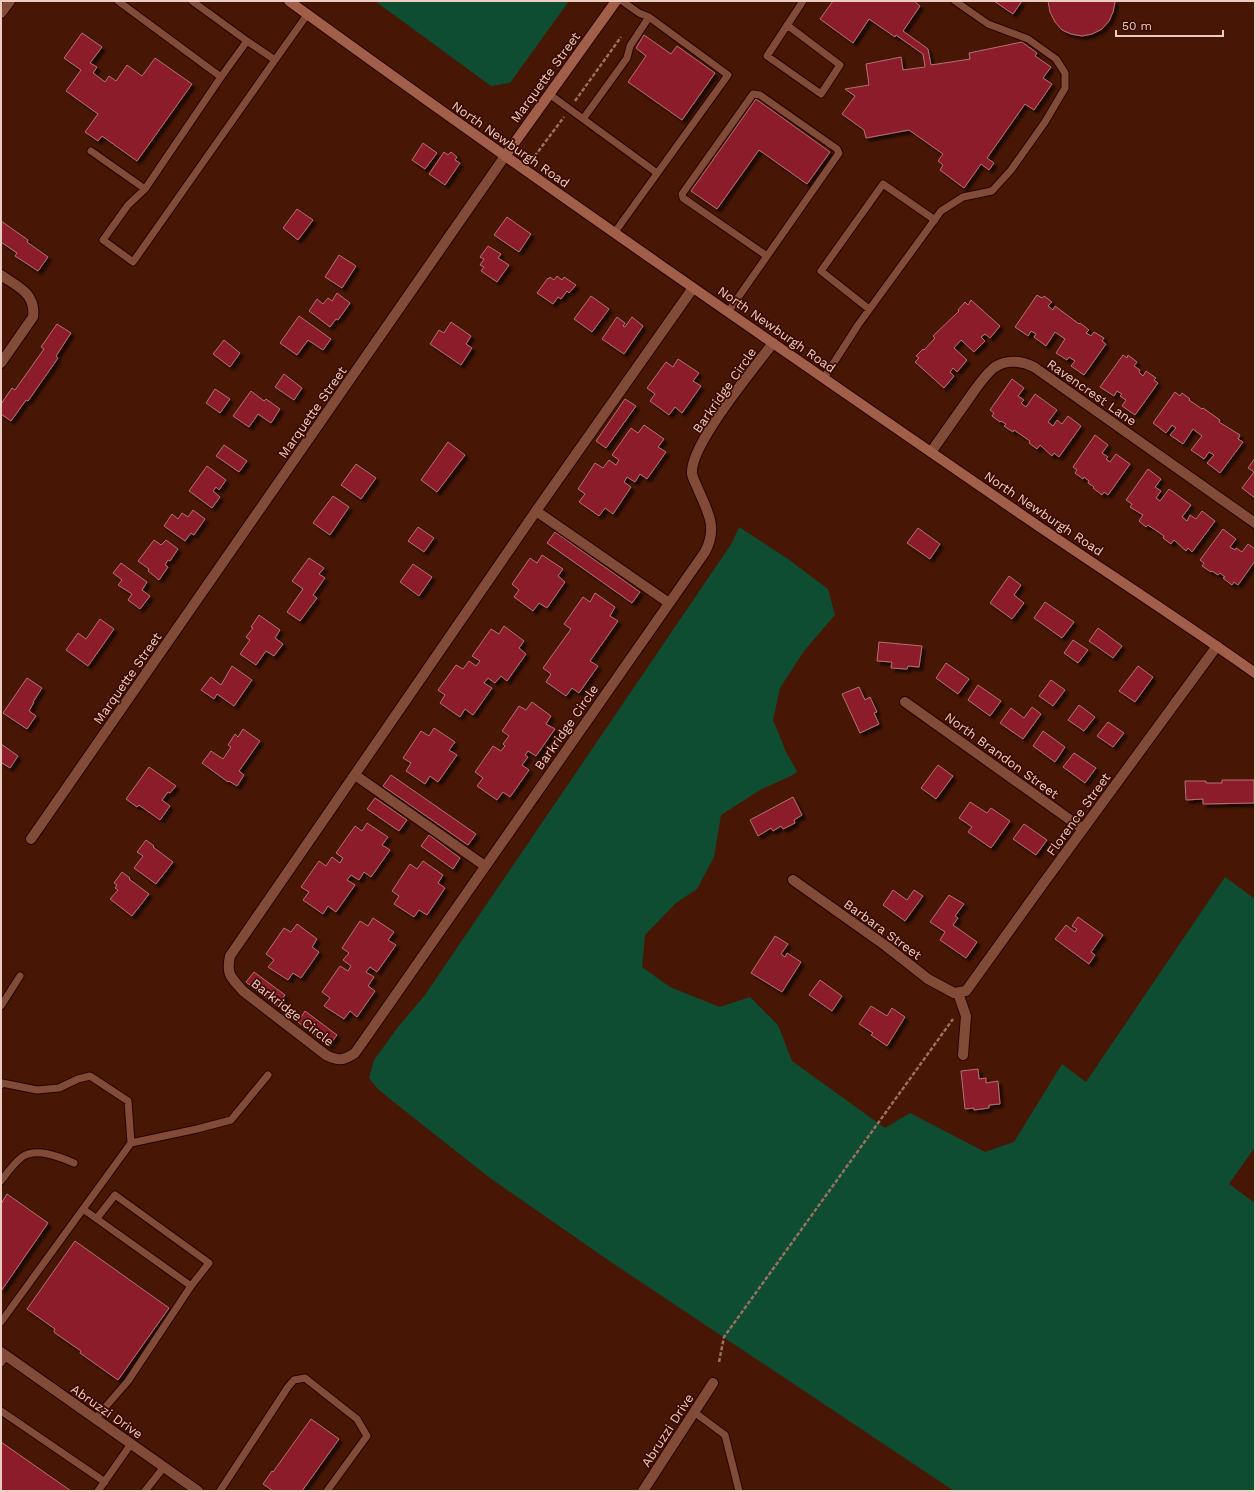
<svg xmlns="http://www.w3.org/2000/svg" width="1256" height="1492" font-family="'Work Sans',sans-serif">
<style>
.green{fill:#0f4d32}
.building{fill:#8d1e2c;stroke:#b07171;filter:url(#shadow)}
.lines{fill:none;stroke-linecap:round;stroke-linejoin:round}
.lane-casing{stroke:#260300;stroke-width:9}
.street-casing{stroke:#260300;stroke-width:12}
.secondary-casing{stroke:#260300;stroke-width:12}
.path{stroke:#997061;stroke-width:2.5;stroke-dasharray:4 2;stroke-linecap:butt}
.lane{stroke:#824b38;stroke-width:7}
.street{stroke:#824b38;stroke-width:10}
.secondary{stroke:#a15f49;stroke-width:10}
.labels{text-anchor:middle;stroke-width:3.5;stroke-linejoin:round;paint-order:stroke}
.street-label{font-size:13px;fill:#edccc1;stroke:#3c0b00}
</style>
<defs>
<filter id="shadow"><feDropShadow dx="3.5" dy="3.5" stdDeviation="1" flood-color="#0009"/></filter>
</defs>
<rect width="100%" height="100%" fill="#471604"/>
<!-- green -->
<path class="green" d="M375,1h194l-59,82 -19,3z
M739,527l49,32 40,30 7,26 -31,36 -24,37 -7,32 13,32 11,19 -2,3 -35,16 -39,25 -7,42 -17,32 -21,14 -31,32 -3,32 28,20 50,20 30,-10 28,28 14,36 93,67 25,-15 75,39 29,-10 48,-78 24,18 139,-205 30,22v248l-26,37 26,19v288h-301l-343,-229 -121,-84 -95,-75 -18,-15 -8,-10 5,-18 24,-33 27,-32 307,-452z"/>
<!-- building -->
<path class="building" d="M833,1h81l6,5 -17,25 25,18 3,16 39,-6 -1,-6 53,-11 15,11 -2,3 16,11 -8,11 9,6 -18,26 -9,-6 -38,54 7,5 -5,7 -8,-6 -17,24 -24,-18 3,-5 -5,-4 5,-7 -34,-24 -43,8 -2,-8 -22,-16 13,-18 -10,-7 24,-4 -3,-21 35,-7 2,13 22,-3 -2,-13 -27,-19 -1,2 -26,-18 -16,24 -33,-24z
M994,1h28l-9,13z
M1048,1h67v1l-2,10 -4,9 -7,8 -10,5 -10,2 -11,-2 -9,-4 -7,-8 -5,-10z
M82,33l20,14 -12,16 7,4 -4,6 12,9 4,-6 7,5 11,-16 15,11 13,-18 37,26 -55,77 -35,-25 -4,5 -13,-9 13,-18 -32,-23 15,-21 -17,-12z
M644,35l27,19 6,-8 38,27 -33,47 -54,-38 18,-26 -10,-8z
M756,99l74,53 -23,32 -48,-34 -42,59 -26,-18z
M423,143l14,10 -12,16 -13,-9z
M444,152l4,3 3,-3 6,5 -2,3 5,3 -15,22 -16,-11z
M297,209l16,11 -15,20 -15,-12z
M507,217l24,17 -12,18 -25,-17z
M1,221l27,19 -1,2 21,15 -10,14 -23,-15 2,-3 -16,-11z
M488,246l13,8 -3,4 11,7 -12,17 -16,-11 3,-4 -4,-2 4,-6 -4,-2z
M339,255l17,11 -14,22 -17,-11z
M557,276l5,4 2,-3 12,8 -7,8 -2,-2 -6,8 -3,-2 -5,7 -16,-11 11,-15 1,1 1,-2 4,3z
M337,293l13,10 -12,17 -2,-1 -6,8 -21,-16 8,-12 6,5 5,-6 4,3z
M1037,295l5,3 2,-2 8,6 -4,4 5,4 2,-4 24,18 1,-1 9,7 -3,3 5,3 3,-4 10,6 -2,3 4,3 -22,31 -13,-9 4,-5 -6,-4 -2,3 -11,-7 9,-14 -10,-7 -9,14 -12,-9 2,-3 -5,-3 -3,5 -13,-9z
M591,296l18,13 -17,23 -18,-13z
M971,300l29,26 -10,12 -5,-4 -4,3 4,4 -11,11 -13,-12 -7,8 13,12 -10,12 -4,-4 -3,4 4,4 -10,12 -29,-26 4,-4 -3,-2 7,-7 1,1 11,-12 -2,-2 26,-25 -1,-1 7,-8 3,3z
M299,316l32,23 -8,11 -15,-10 -11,15 -17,-12z
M617,317l8,6 -2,3 2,1 7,-10 11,9 -19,28 -22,-15z
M451,322l20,14 -5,8 6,4 -11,17 -31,-21 9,-14 5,3z
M57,324l14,9 -15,23 2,2 -30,43 -2,-1 -15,21 -10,-7v-10l11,-16 3,2 29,-41 -3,-2z
M224,340l16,13 -10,14 -17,-13z
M1123,355l4,3 1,-3 9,7 -3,4 6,4 -1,2 4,4 3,-5 10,7 -2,2 4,3 -23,32 -13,-9 4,-6 -6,-4 2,-2 -5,-3 -3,5 -14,-9z
M678,359l21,14 -6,8 8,5 -19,27 -7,-6 -6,8 -19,-14 5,-7 -8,-6 19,-26 7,5z
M284,374l18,14 -8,12 -19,-13z
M1012,379l12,9 -6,8 6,4 -3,3 5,4 9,-13 22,16 -9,12 5,4 4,-6 5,4 6,-8 13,10 -22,31 -5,-4 -2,3 -12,-11 -3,4 -8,-6 1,-2 -16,-11 -1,2 -9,-6 2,-2 -5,-3 -1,1 -8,-6 2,-3 -4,-3z
M215,389l15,10 -10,14 -14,-10z
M251,391l13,10 2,-2 14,10 -9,14 -13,-9 -9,13 -16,-11z
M1175,392l5,4 2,-3 8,6 -1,1 13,9 1,-1 17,12 -1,2 21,13 -2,4 5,3 -23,31 -13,-10 7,-8 -5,-3 -5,7 -13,-9 11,-14 -9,-7 -10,15 -13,-9 6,-7 -4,-3 -6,8 -13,-10z
M625,399l11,7 -30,42 -10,-7z
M644,425l20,14 -6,8 8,5 -19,27 -7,-5 -5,8 -8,-5 -3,5 7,5 -18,27 -8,-6 -6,8 -20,-14 6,-8 -7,-5 17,-26 8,5 6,-8 7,5 3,-5 -7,-5 19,-27 7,5z
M1095,435l13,10 -6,8 6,4 -2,2 4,3 6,-8 14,10 -22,31 -4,-3 -2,3 -9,-7 1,-1 -6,-4 1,-2 -5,-4 -1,2 -8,-6 2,-3 -4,-3z
M448,442l17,13 -28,37 -16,-12z
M224,445l23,16 -8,11 -23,-16z
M1255,458v40l-13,-10 12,-16 -6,-4z
M356,464l20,14 -15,21 -20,-14z
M207,466l19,14 -7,10 -3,-3 -3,4 7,6 -8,11 -23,-17z
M1148,469l13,10 -6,8 6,4 -5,7 4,3 9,-12 22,16 -9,12 5,4 3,-6 6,4 6,-8 13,10 -23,31 -4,-4 -2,3 -12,-11 -3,4 -8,-6 1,-2 -16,-11 -2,2 -7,-6 4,-6 -13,-8 2,-3 -6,-4z
M333,496l16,11 -19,28 -17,-12z
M193,510l12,9 -11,16 -3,-2 -6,8 -21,-15 8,-12 6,5 4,-6 6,4z
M418,527l16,11 -10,14 -16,-11z
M918,528l22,16 -10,15 -23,-16z
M1223,529l13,10 -6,8 5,3 1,-2 6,4 6,-8 7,5v12l-17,24 -4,-3 -2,3 -9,-7 2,-1 -5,-4 -2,2 -6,-4 -1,1 -9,-6 2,-3 -4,-3z
M555,532l85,60 -8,11 -85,-60z
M154,540l7,5 5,-5 12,9 -8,12 -2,-1 -3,5 3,2 -9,13 -11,-9 1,-2 -11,-8z
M542,555l21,14 -5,7 7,6 -18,26 -8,-5 -6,8 -19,-14 5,-7 -7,-6 18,-26 7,5z
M309,558l15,10 -5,6 6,4 -12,17 4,3 -17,23 -13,-9 16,-23 -11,-8z
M121,563l26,19 -5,8 8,6 -10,13 -12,-9 4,-6 -14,-9 4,-5 -9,-7z
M413,564l19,13 -13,19 -19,-14z
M1009,576l12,9 -7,10 10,8 -12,16 -22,-16z
M595,593l20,14 -5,9 8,5 -28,40 8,5 -19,27 -7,-5 -6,8 -20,-14 5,-8 -8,-6 28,-39 -7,-5 19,-27 7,5z
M1045,602l29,20 -12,16 -28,-20z
M259,615l21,15 -5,8 8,6 -9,12 -8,-5 -10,14 -16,-11 10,-14 -4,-3 7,-9 -2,-1z
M100,619l14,10 -26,37 -22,-16 12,-17 8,6z
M504,626l20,15 -5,7 7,6 -19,27 -6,-5 -6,7 -7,-5 -4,5 8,5 -19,27 -8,-6 -5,8 -20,-14 5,-8 -7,-5 18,-25 7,4 6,-8 7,5 4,-5 -8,-5 19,-27 8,5z
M1098,628l24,18 -9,12 -24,-17z
M1073,640l15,10 -10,13 -14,-10z
M879,642l43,4 -3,21 -11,-1 -1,3 -16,-1 1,-6 -15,-1z
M946,663l23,16 -11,15 -22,-16z
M232,666l20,14 -18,26 -17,-12 -3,5 -13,-9 10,-13 10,8z
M1138,666l15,11 -18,25 -16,-11z
M27,678l15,10 -9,14h1l-5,9 7,5 -9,13 -24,-16z
M1051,680l14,10 -12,16 -14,-10z
M978,685l23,16 -11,15 -22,-16z
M859,687l6,13 5,-3 7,15 -3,1 5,11 -19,9 -18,-39z
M532,702l19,14 -5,8 9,5 -19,27 -8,-5 -3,4 3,2 -6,8 7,5 -19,27 -7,-5 -6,8 -20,-14 6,-8 -8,-6 18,-26 8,5 4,-5 -2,-2 6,-8 -7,-5 17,-25 7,4z
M1079,705l16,12 -11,14 -16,-11z
M1032,707l9,7 -18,25 -23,-16 11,-15 13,10z
M1108,722l16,11 -11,14 -16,-11z
M434,728l21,14 -6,8 8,5 -19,27 -8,-6 -5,8 -19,-13 5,-8 -8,-5 18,-27 8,5z
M243,729l17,12 -21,30 5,4 -7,11 -8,-5 -1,1 -26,-19 9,-12 12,8 8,-12 -3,-2 7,-11 3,3z
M1043,731l22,16 -10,15 -22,-16z
M1,744l17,12 -8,12 -8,-5 -1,1z
M1074,753l22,15 -11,15 -22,-16z
M938,765l15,11 -17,23 -15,-11z
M149,767l27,19 -6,7 -2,-1 -6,8 8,6 -10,14 -21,-15 -2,2 -11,-8z
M391,775l85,59 -8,11 -85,-59z
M1222,780h32v23l-51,1v-5l-17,1 -1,-19h21v2h16z
M793,797l9,18 -8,5 1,3 -12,6 -2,-3 -8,5 -2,-3 -13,8 -8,-16z
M375,798l32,22 -8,11 -32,-22z
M970,802l17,11 4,-5 19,13 -19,27 -23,-16 4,-5 -13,-9z
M367,823l21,14 -6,8 8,5 -19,27 -7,-5 -5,8 -8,-5 -4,5 8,5 -19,27 -8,-6 -5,8 -20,-14 6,-8 -8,-5 18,-26 7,5 6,-9 8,6 3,-5 -7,-5 19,-27 7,5z
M1024,824l23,16 -11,15 -23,-16z
M429,835l31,23 -7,11 -32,-23z
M146,840l8,6 -1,1 20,15 -17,22 -22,-16 9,-12 -6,-4z
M423,861l20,14 -5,8 7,5 -18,27 -8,-5 -5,7 -20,-13 5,-8 -7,-5 18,-27 7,5z
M122,872l8,6 -1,1 20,15 -17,22 -22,-17 8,-9 -3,-2 2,-3 -3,-2z
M893,890l14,10 7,-10 9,6 -18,25 -22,-16z
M949,895l15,9 -9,12 3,2 -5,7 24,17 -11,16 -26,-18 5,-8 -15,-10z
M1078,917l25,18 -12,17 4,3 -6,9 -34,-25 11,-14 9,7 2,-3 -5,-3z
M373,918l21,14 -6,8 8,5 -19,27 -7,-5 -4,5 8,5 -6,9 7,5 -18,26 -7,-6 -6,8 -20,-13 6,-8 -8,-6 18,-26 8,5 3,-5 -8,-6 6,-7 -7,-5 18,-27 8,5z
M297,924l20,15 -5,8 7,5 -18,26 -8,-5 -5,7 -20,-13 6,-7 -8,-6 18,-26 7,4z
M775,936l13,8 -7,10 4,3 2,-4 14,9 -19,30 -31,-19z
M254,972l31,23 -8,11 -31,-24z
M820,980l22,16 -10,15 -23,-16z
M871,1006l16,10 5,-8 13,9 -18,29 -16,-11 2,-2 -14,-9z
M305,1011l32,24 -8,11 -31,-24z
M978,1069l1,10 7,-1v5l12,-2 2,23 -11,1v3l-15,2v-2l-9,1 -4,-38z
M7,1194l41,29 -47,68v-87z
M75,1241l94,67 -51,72 -38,-27 1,-2 -26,-18 -1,-2 1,-2 -28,-20z
M311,1419l28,20 -37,52h-29l-10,-7 9,-13 1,1z
M1,1442l70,49h-70z"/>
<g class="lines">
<defs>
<path id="lane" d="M192,1l55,40
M787,25l53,40 -19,29 -54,-38 36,-55
M221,77l26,-36 28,19 32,-45
M549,94l108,79
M583,119l44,-61 3,-12 19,-29
M91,151l54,38 76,-112 -103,-76
M145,189l-17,16 -25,35 30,22 142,-202
M615,232l113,-157 -79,-58 -10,-4 -17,-12
M869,309l-48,-38 62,-87 52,36
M728,312l111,-159 -2,-4 -77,-54 -7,-1 -71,100 1,4 84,58
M824,378l34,-53 83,-114 22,-14 29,-6 19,-21 34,-48 20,-34v-15l-9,-14 -28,-20 -40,-15 -33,-23
M1,1006l19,-30
M1,1085l1,-2 35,7 22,-2 19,-9 12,-3 38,25 3,42
M1,1181c6,-8 13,-18 21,-24 14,-10 38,0 52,6
M83,1209l48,-66 66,-14 34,-9 37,-45
M97,1218l18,-23 94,68 -18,23
M1,1322l82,-113 108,77 -63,95 -33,38
M1,1363l5,-7
M1,1411l104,71
M694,1412l31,23 14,56
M98,1491l33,-47
M145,1491l19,-24
M220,1491l68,-104 6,-7 11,-2 52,41 10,17 -40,55"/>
<path id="street" d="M1,13l9,-12
M1,275c17,12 35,18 32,42l-32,46
M693,288l-157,223 -306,445c-4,19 1,21 13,35l83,64c12,6 17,6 29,-2l350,-501c13,-25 3,-39 -7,-63 -2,-5 -5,-10 -6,-15 -3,-28 63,-107 81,-131
M931,452c12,-17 24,-34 36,-51 8,-11 18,-27 28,-34 12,-8 27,-6 39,0l221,156
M536,511l133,92
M905,702l178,127
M355,775l130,91
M31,839l474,-683
M793,880l93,66 42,33 26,14 12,-2 79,-110 172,-235
M958,993l8,23 -3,39
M1,1352l197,139
M643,1491l70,-108"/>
<path id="secondary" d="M289,1c242,176 489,346 736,516 76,52 154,102 230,156
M505,156l111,-155"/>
</defs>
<!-- lane casing -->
<use href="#lane" class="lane-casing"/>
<!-- street casing -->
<use href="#street" class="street-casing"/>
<!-- secondary casing -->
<use href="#secondary" class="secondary-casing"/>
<!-- path -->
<path class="path" d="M575,101l46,-64
M531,161l33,-44
M719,1362l5,-25 229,-318"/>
<!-- lane -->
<use href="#lane" class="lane"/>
<!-- street -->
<use href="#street" class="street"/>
<!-- secondary -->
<use href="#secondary" class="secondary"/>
</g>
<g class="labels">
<!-- street labels -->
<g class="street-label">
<text transform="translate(545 77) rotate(-54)" y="5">Marquette Street</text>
<text transform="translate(511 144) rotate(35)" y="5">North Newburgh Road</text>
<text transform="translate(777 329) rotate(35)" y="5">North Newburgh Road</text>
<text transform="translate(724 390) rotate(-55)" y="5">Barkridge Circle</text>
<text transform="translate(1092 392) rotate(35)" y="5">Ravencrest Lane</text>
<text transform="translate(312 412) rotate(-55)" y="5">Marquette Street</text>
<text transform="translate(1044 513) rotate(34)" y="5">North Newburgh Road</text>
<text transform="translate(127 678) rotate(-55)" y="5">Marquette Street</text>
<text transform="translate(566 727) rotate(-55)" y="5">Barkridge Circle</text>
<text transform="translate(1002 755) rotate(36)" y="5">North Brandon Street</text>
<text transform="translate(1078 814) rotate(-54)" y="5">Florence Street</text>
<text transform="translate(883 929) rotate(36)" y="5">Barbara Street</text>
<text transform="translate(293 1012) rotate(38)" y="5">Barkridge Circle</text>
<text transform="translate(107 1411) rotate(35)" y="5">Abruzzi Drive</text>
<text transform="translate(667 1430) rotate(-57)" y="5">Abruzzi Drive</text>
</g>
</g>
<!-- border -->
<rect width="1256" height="1492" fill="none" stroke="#edccc1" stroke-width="4"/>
<!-- scale -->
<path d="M1116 30v6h107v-6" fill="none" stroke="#edccc1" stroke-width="2"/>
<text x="1122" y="30" font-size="12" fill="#edccc1" stroke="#3c0b00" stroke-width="3" paint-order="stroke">50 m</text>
</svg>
